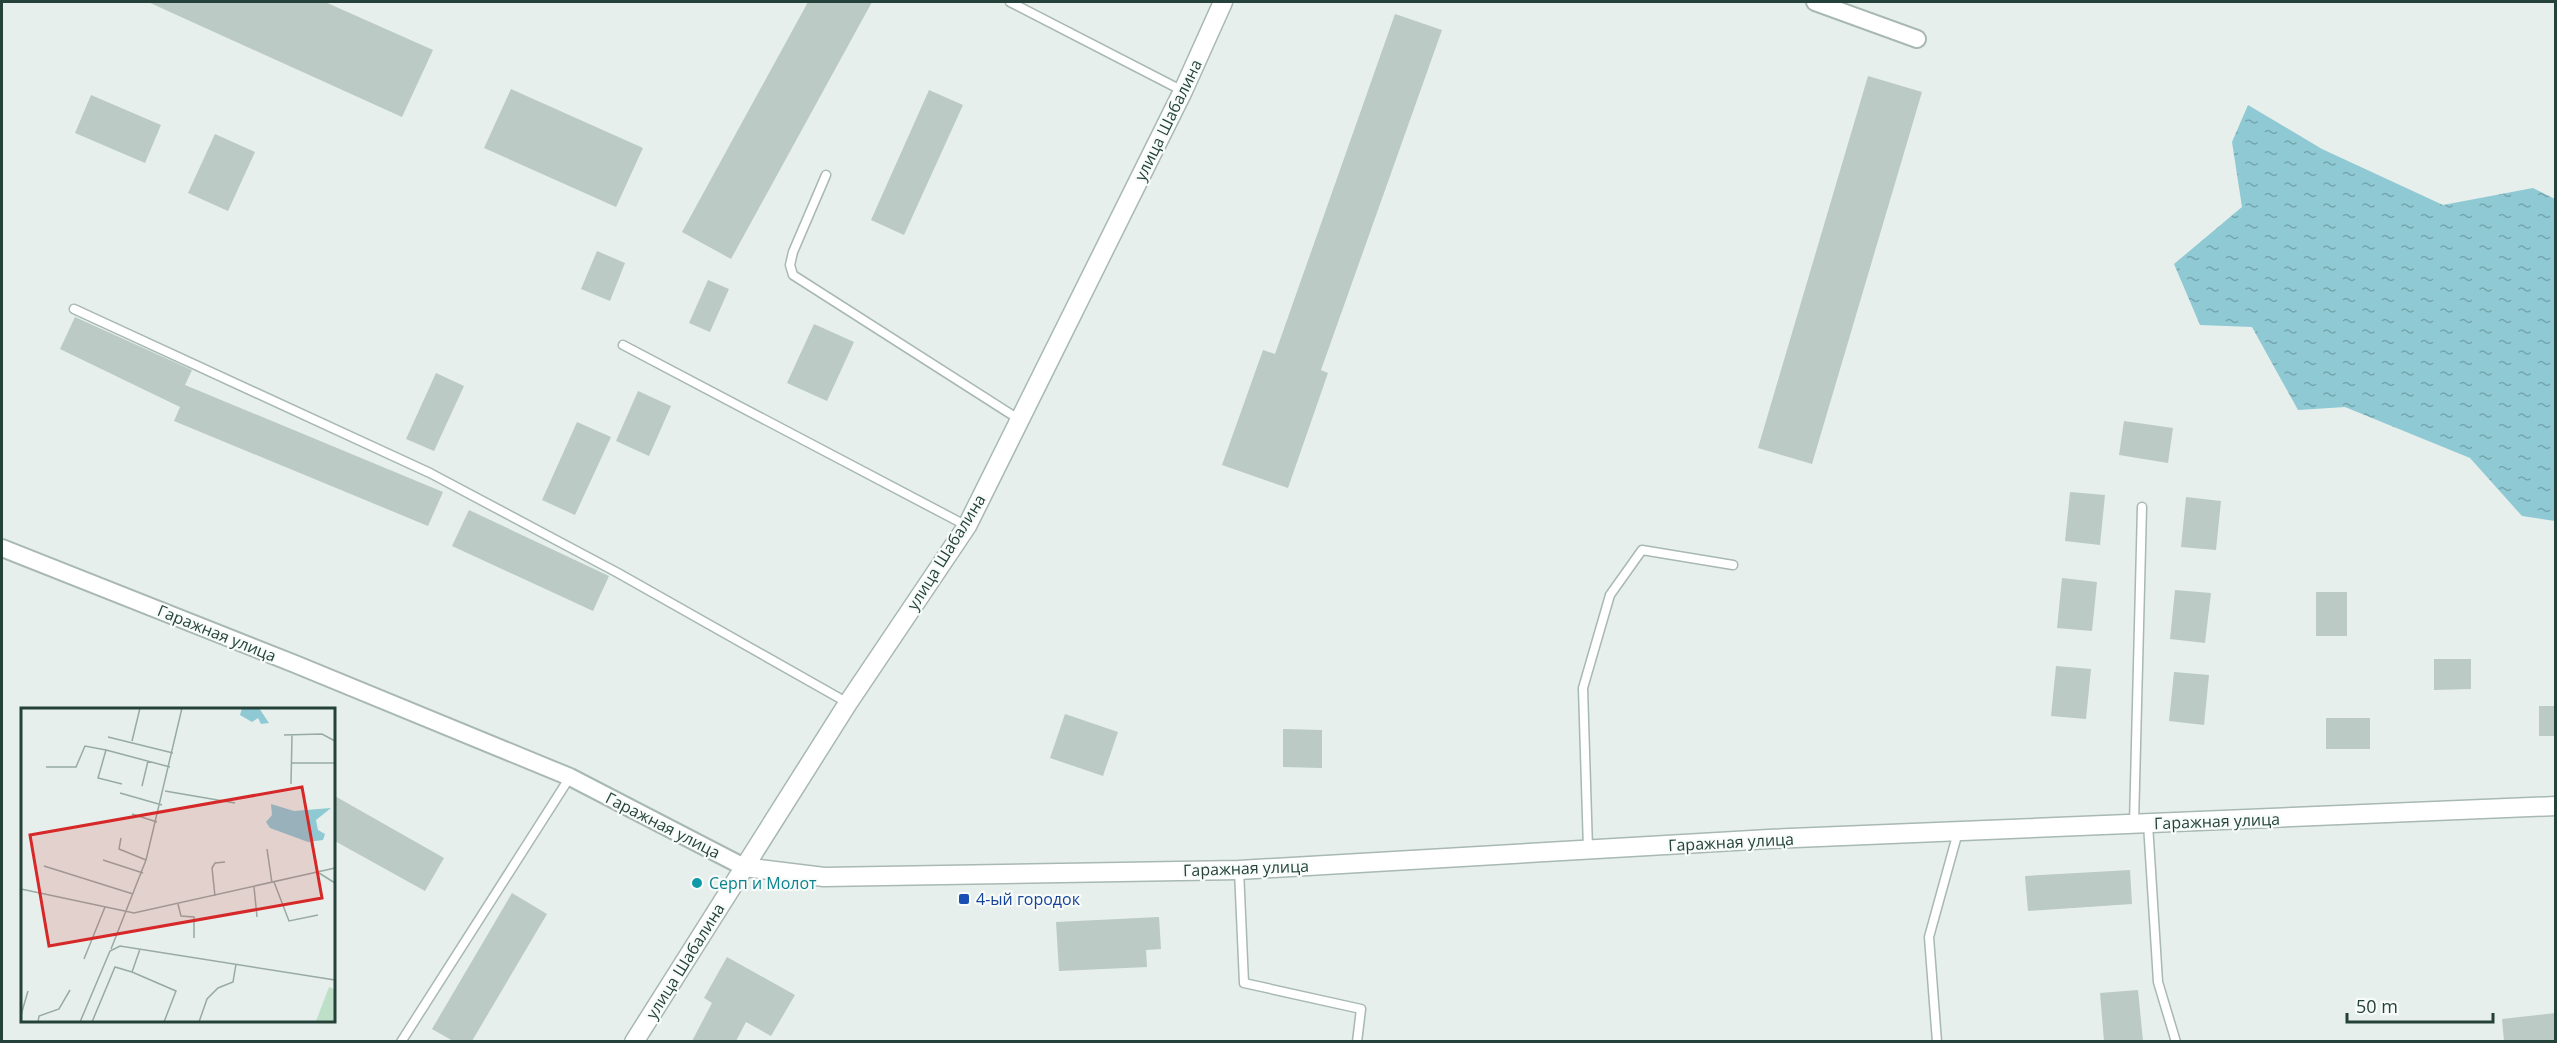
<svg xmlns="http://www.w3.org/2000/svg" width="2557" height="1043" font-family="'Open Sans',sans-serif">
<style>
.water{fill:url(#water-ripples)}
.building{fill:#bbcac4}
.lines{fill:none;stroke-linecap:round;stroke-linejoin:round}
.service-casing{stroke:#a8b8b2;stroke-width:11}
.minor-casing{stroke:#a8b8b2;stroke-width:20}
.tertiary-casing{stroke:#a8b8b2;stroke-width:21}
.service{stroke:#fff;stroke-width:8}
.minor{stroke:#fff;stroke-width:16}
.tertiary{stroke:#fff;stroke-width:18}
.culture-dot{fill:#0f9aa8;stroke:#f7fbf9;stroke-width:2}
.transit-dot{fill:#1a4fb4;stroke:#f7fbf9;stroke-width:2}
.labels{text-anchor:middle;stroke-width:4.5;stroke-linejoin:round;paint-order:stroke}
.street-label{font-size:16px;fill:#24423a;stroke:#f7fbf9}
.culture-label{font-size:16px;fill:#0d838f;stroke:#f7fbf9;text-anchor:start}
.transit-label{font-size:16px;fill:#164399;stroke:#f7fbf9;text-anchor:start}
.inset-road{fill:none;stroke:#98aaa4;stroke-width:1.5}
.view{fill:#d62828;fill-opacity:0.15;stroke:#d62828;stroke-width:3}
.inset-edge{fill:none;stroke:#24423a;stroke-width:3}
</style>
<defs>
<pattern id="water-ripples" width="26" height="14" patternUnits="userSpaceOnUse" patternTransform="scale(1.5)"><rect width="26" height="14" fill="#8ec9d4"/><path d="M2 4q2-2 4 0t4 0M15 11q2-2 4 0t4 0" fill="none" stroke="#74a5ad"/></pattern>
</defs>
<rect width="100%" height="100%" fill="#e6efeb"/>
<!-- water -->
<path class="water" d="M2248,105l74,44 121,56 90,-17 22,11v322l-33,-5 -52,-58 -125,-51 -47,3 -46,-83 -52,-2 -26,-61 68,-57 -10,-65z"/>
<!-- building -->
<path class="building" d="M148,2h177l108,48 -31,67z
M808,2h64l-141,257 -49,-27z
M1395,14l47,16 -121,340 7,3 -40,115 -66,-23 41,-115 12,4z
M1868,76l54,16 -110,372 -54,-16z
M511,89l132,59 -27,59 -132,-59z
M929,90l34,15 -59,130 -33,-15z
M91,95l70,30 -16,38 -70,-30z
M215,134l40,18 -27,59 -40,-18z
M597,251l28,12 -15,38 -29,-12z
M708,280l21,9 -19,43 -21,-9z
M75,317l117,53 -7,15 258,107 -15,34 -254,-105 6,-14 -120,-58z
M814,324l40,18 -27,59 -40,-18z
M436,373l28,13 -30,65 -28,-12z
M638,391l33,15 -22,50 -33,-15z
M2124,421l49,7 -5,35 -49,-8z
M577,422l34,15 -36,78 -33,-15z
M2070,492l35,3 -5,50 -35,-4z
M2186,497l35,4 -5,49 -35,-3z
M469,510l140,66 -16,35 -141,-65z
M2062,578l35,4 -5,49 -35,-3z
M2175,590l36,3 -6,50 -35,-4z
M2316,592h31v44h-31z
M2434,659h37v30l-37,1z
M2056,666l35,3 -5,50 -35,-3z
M2174,672l35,3 -5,50 -35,-4z
M2539,706h17v30h-17z
M1065,714l53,18 -15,44 -53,-18z
M2326,718h44v31h-44z
M1283,729l39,1v38l-39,-1z
M333,795l111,63 -19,33 -92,-51z
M2130,870l2,34 -104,7 -3,-35z
M512,893l35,21 -75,127h-19l-21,-12z
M1159,917l2,32 -15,1 1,17 -88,4 -3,-49z
M727,957l68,38 -24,41 -25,-14 -10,19h-44l20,-38 -8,-5z
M2138,990l5,51h-39l-4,-48z
M2556,1013v28h-52l-2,-22z"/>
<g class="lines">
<defs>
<path id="service" d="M1010,2l173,89
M826,175l-33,77 -3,13 3,10 227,145
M74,309l356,164 188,100 230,130
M623,345l344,181
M2134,824l8,-317
M2148,824l10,158 18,60
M1588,849l-5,-161 27,-93 32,-45 91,15
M1239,870l5,113 117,26 -4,33
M401,1042l169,-265
M1937,1042l-8,-105 29,-105"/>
<path id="minor" d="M1815,2l102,37
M2,548l293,116 275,113 174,90"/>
<path id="tertiary" d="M744,867l80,10 415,-7 530,-31 787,-33
M634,1042l214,-339 119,-177 216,-435 40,-89"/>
</defs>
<!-- service casing -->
<use href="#service" class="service-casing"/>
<!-- minor casing -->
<use href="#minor" class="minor-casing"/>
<!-- tertiary casing -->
<use href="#tertiary" class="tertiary-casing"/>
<!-- service -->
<use href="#service" class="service"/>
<!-- minor -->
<use href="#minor" class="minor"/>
<!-- tertiary -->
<use href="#tertiary" class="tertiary"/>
</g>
<!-- markers -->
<circle class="culture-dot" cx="697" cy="883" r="6"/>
<rect class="transit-dot" x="958" y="893" width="12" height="12" rx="3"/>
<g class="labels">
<!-- street labels -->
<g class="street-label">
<text transform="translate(1168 120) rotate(-64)" y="6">улица Шабалина</text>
<text transform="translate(946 552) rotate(-58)" y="6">улица Шабалина</text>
<text transform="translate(217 633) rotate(22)" y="6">Гаражная улица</text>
<text transform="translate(2217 821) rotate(-2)" y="6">Гаражная улица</text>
<text transform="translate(663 825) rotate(27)" y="6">Гаражная улица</text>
<text transform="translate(1731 842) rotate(-3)" y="6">Гаражная улица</text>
<text transform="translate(1246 868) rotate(-2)" y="6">Гаражная улица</text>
<text transform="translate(685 961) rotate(-58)" y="6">улица Шабалина</text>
</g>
<!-- culture labels -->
<g class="culture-label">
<text x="709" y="889">Серп и Молот</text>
</g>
<!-- transit labels -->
<g class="transit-label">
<text x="976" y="905">4-ый городок</text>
</g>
</g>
<!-- overview -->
<g transform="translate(21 708)">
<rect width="314" height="314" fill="#e6efeb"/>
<path d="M308,279l5,2v32h-18z" fill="#bfe0c8"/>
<path d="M221,0h17l10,15 -8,1 -3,-6 -6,4 -12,-7zM250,96l23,7 37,-3 -15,12 2,10 7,4 -2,6 -15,2 -38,-14 -4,-6 6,-7z" fill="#8ec9d4"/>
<path class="inset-road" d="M263,27l38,-1 13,7M87,29l65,16M111,33l8,-33M271,55h43M25,59h30l9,-21 21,4M101,76l-24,-6 8,-28 64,17M270,76l1,-49M121,78l6,-25M144,83l70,12M99,85l42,12M111,106l25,8M100,130l-2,11 27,11M246,141l5,34M82,152l40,13M23,158l89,28M298,165l16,10M253,174l15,39 29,-6M233,179l3,30M0,181l113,24 201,-45M194,188l-3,-28 3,-5 10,-1M157,196l3,12 13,1v21M90,241l35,-89 36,-152M119,241l-8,23 44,19 -12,31M63,251l21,-52M0,307l7,-24M17,314l1,-6 20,-7 11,-19M59,314l30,-71 10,-5 215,34M71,314l23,-55 17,5M178,314l8,-23 11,-11 15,-6 3,-18"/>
<path class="view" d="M281,79l20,111 -273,48 -19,-111z"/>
<rect width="314" height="314" class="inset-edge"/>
</g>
<!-- border -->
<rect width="2557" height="1043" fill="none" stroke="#24423a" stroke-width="6"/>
<!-- scale -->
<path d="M2347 1013v9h146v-9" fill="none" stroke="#24423a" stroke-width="3"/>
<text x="2356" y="1013" font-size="18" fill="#24423a" stroke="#f7fbf9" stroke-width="4.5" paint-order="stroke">50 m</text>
</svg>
